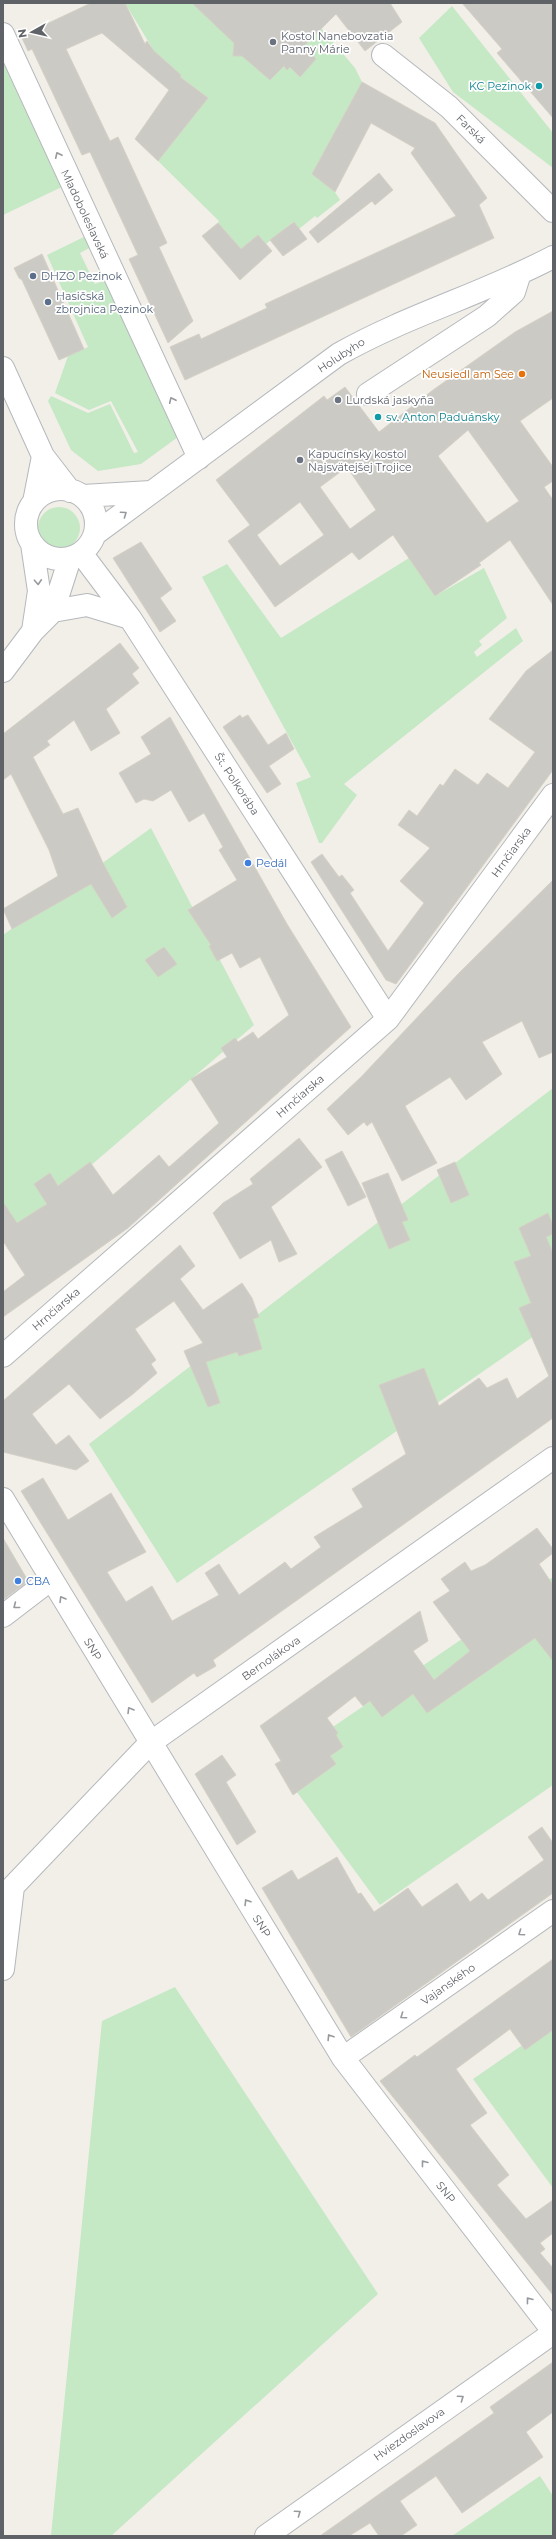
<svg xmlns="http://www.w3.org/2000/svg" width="556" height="2539" font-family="Montserrat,sans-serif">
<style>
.green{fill:#c5e8c5}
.building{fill:#cccac5;stroke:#d6d1c6;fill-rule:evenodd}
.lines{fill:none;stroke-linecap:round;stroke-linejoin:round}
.minor-casing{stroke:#b5b8bc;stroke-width:24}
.minor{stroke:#fff;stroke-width:22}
.oneway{stroke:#979a9d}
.worship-dot{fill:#6b7280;stroke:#fff;stroke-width:1.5}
.culture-dot{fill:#0f9aa8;stroke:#fff;stroke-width:1.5}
.service-dot{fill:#5c6f8a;stroke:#fff;stroke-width:1.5}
.food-dot{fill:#e8710a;stroke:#fff;stroke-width:1.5}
.shop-dot{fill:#3f7fe0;stroke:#fff;stroke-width:1.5}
.labels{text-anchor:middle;stroke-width:3.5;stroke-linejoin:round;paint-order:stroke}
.worship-label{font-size:11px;fill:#5b616d;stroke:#fff;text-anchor:start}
.culture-label{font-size:11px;fill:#0d838f;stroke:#fff;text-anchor:end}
.street-label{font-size:11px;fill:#5f6368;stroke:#fff}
.service-label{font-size:11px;fill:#4e5e75;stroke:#fff;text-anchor:start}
.food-label{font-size:11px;fill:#c56008;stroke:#fff;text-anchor:end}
.shop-label{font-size:11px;fill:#366cbe;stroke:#fff;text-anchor:start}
</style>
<rect width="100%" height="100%" fill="#f1efe8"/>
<!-- green -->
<path class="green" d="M125,3h175l55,65 7,14 -49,91 22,19 5,8 -23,18 -2,-2 -16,13 -6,-7 -27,22 -8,-9 -17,14 -23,-26 1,-2 -61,-60 50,-63 -28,-21 1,-2 -27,-24z
M452,6l101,127v35l-100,-76 -34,-54z
M3,53l65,131 -65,31z
M88,235l5,11 -13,7 15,31 13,-5 74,155 -41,30 -43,7 -27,-21 -23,-49 3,-5 37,17 22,-9 24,49 4,-1 -27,-51 -22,9 -34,-17 13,-37 20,-9 -41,-92z
M38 528a21 21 0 1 1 42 0a21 21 0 1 1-42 0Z
M409,558l26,38 49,-28 23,50 -28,23 3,4 -8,7 3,5 39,-29 7,13 -179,143 13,11 -35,48h-3l-23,-60 15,-6 -109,-200 25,-13 54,74z
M151,828l103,197 -251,216v-306z
M553,1088v235l-376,260 -88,-139z
M553,1577v208l-173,120 -103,-140z
M175,1987l203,307 -267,242h-60l51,-515z
M553,2024v164l-80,-109z
M540,2476l13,20v40h-101z"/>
<!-- building -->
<path class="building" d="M91,3h34l20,41 2,-3 7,10 27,24 -1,2 28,21 -50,63 -23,-22 34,-49 -67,-57 -36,16 44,92 8,-4 49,106 -8,4 34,74 -25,22 -39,-84 9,-4 -48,-103 -8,3 -50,-106 -4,2 -7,-15z
M192,3h198l12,19 -37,29 -29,-37 -33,33 13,12 -16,18 -10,-10 -3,3 -3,-4 -14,14 -28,-24h-9l1,-13z
M462,3h91v115l-56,-65 5,-4z
M362,82l73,41 52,75 -8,7 15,33 -309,142 -15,-33 29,-13 2,5 66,-31 -2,-4 191,-88 -45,-63 4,-5 -44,-25 -36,69 -23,-18z
M379,173l14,17 -18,15 -3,-4 -54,42 -9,-11z
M294,222l13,17 -24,17 -13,-16z
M218,223l23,26 17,-14 14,16 -32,29 -38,-44z
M42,254l42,95 -25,11 -37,-80 -3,-2 -5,-10z
M553,311v87l-33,23 33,46v14l-9,6 9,13v105l-43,-65 -31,23 2,2 -46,31 -42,-61 -34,25 -7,-8 -77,55 -47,-66 22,-16 -34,-45 108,-84 3,4 18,-13 34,45 54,-42 82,-58zM468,430l51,71 -32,22 -49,-67zM347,467l29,43 -26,19 -30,-42zM300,502l24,33 -44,31 -23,-31z
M141,542l31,47 -12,9 16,23 -16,11 -47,-74z
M120,643l19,25 -7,6 7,9 -33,26 14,24 -29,18 -17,-31 -27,21 3,4 -17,12 30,57 15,-6 25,55 24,44 -15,11 -21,-34 -79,45 -9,-20 55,-33 -9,-26 -38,-76 -8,6v-46z
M553,650v120l-157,214 -10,-4 -75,-118 11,-8 17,23 3,-2 12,15 -4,3 38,58 36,-48 -24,-22 30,-33 -32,-23 11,-15 8,6 23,-32 3,2 12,-17 23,16 9,-12 21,15 27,-36 -46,-33 37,-48z
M240,715l2,3 6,-3 20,30 18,-12 8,16 -25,17 12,18 -14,9 -44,-66z
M170,717l117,207 64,103 -223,201 -125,89v-25l22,-17 -22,-34v-39l14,21 30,-19 -13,-20 16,-11 8,13 32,-24 23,33 46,-40 10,12 50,-44 -28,-44 36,-22 -6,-9 14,-10 3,4 15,-10 5,7 31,-24 -29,-58 -20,11 -8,-15 -15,8 -8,-15 2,-1 -23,-35 49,-30 -18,-30 4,-3 -19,-34 -15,9 -18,-32 -18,11 -9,-2 -8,4 -17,-30 32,-19 -10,-17z
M553,880v172l-14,6 -17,-37 -40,21 20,32 -36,26 -16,-23 -45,29 32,57 -35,18 -30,-59 -5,4 -3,-4 -16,13 -21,-26 34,-32 98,-104z
M164,947l13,17 -19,13 -13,-17z
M299,1138l23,29 -51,40 26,47 -18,8 -8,-22 -31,19 -27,-46 10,-10 30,-19 -3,-5z
M342,1151l24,46 -18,9 -23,-46z
M455,1162l14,33 -18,8 -14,-33z
M388,1173l20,47 -6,2 8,18 -21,9 -27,-66z
M548,1213l5,12v9l-7,3 7,16v165l-340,242 3,6 -19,11 -3,-4 -42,30 -131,-212 22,-13 25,42 43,-27 35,59 -39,20 19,30 26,-16 20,35 47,-26 -14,-22 14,-9 20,31 46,-33 6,7 30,-22 -7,-10 49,-30 -11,-18 54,-35 -27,-69 45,-17 15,38 40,-28 8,10 20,-10 10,21 32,-23 -30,-68 12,-5 -17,-41 17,-6 -12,-28z
M180,1245l15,21 -15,13 23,31 39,-27 10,15 7,19 -6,2 9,30 -23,7 -2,-4 -31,10 14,41 -12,4 -24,-56 19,-8 -29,-42 -39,28 21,31 -5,4 6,9 -24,21 -33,25 -31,-35 -37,30 24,31 13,-10 20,26 -13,9 -73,-18v-51z
M537,1528l16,21v4l-14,11 14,21v76l-18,-23 -108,75 -14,-19 -31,23 -12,-16 -7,5 -8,-10 -28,22 11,15 -2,2 7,12 -13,9 6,8 -43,31 -18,-31 6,-3 -21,-35 160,-115 8,30 -15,10 21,29 36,-29 -37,-49 17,-11 -9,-12 24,-17 6,9 14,-6z
M3,1538l24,41v3l-24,18z
M222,1755l14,20 -10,7 30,50 -19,13 -42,-71z
M542,1827l11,16v50l-202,144 -89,-149 30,-18 6,10 39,-23 21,37 3,-1 13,19 34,-24 14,19 35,-24 13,19 12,-9 6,7 56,-40 -16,-23z
M553,1959v71l-28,20 -15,-21 -54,40 31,44 -17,12 39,50 -12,10 29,34 27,-19v33l-13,10 5,6 -5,4 13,15v27l-173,-214 35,-26 2,2z
M553,2362v50l-27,20 17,25 -81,56 -26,-37 -36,25 17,24 -16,11h-22l-9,-13 -21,13h-29l174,-123 -4,-6z"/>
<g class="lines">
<defs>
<path id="minor" d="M3,34l196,424
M383,55l66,52 104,104
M3,368l40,88 27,35
M368,394l119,-78 27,-24 6,-19
M26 524a35 35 0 1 1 70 0a35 35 0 1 1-70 0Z
M83,496l68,-4
M34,502l9,-46
M95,534l244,-180c69,-39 144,-60 214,-97
M32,544l7,47 -6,40
M81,553l49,65 258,401
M53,611l34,-6 43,13
M3,671l30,-40 20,-20 17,-53
M3,1356l385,-337 165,-224
M3,1499l340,559 210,273
M3,1616l47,-36
M3,1897l147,-154 403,-285
M3,1969l10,-82
M343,2058l210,-147
M266,2536l287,-203"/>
</defs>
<!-- minor casing -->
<use href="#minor" class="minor-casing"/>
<!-- minor -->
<use href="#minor" class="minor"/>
</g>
<!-- one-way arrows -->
<defs><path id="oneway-chevron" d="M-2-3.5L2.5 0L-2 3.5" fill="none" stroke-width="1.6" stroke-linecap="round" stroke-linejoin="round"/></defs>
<g class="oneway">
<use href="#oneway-chevron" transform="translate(58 155) rotate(-115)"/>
<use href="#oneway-chevron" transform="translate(172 400) rotate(-115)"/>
<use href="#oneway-chevron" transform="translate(124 514) rotate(-35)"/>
<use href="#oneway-chevron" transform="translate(38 582) rotate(87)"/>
<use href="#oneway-chevron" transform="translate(62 1599) rotate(-121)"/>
<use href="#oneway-chevron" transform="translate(16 1606) rotate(142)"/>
<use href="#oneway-chevron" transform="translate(130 1710) rotate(-121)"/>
<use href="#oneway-chevron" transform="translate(247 1902) rotate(-122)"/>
<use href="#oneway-chevron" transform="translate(521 1933) rotate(145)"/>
<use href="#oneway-chevron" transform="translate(403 2016) rotate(145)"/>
<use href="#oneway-chevron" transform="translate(330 2037) rotate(-122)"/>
<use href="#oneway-chevron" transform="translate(424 2163) rotate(-128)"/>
<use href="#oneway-chevron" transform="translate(529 2300) rotate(-128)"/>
<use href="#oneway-chevron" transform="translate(461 2398) rotate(-35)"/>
<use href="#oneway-chevron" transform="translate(298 2513) rotate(-35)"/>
</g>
<!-- markers -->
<g class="worship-dot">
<circle cx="273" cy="42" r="4"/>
<circle cx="338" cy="400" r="4"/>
<circle cx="300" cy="460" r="4"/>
</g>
<g class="culture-dot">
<circle cx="539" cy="86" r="4"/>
<circle cx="378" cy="417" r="4"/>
</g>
<g class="service-dot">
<circle cx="33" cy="276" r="4"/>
<circle cx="48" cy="302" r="4"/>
</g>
<circle class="food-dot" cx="522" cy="374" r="4"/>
<g class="shop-dot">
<circle cx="248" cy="863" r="4"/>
<circle cx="18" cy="1581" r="4"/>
</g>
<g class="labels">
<!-- worship labels -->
<g class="worship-label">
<text x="281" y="40">Kostol Nanebovzatia<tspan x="281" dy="13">Panny Márie</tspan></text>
<text x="346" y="404">Lurdská jaskyňa</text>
<text x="308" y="458">Kapucínsky kostol<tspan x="308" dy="13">Najsvätejšej Trojice</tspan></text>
</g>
<!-- culture labels -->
<g class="culture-label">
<text x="531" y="90">KC Pezinok</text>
<text x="386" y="421" text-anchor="start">sv. Anton Paduánsky</text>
</g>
<!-- street labels -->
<g class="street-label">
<text transform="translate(471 129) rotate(45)" y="4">Farská</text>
<text transform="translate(85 214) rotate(65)" y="4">Mladoboleslavská</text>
<text transform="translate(341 355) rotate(-33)" y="4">Holubyho</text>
<text transform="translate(237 784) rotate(57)" y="4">Št. Polkorába</text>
<text transform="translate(511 852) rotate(-54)" y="4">Hrnčiarska</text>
<text transform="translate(300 1096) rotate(-41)" y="4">Hrnčiarska</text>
<text transform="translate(56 1309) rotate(-41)" y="4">Hrnčiarska</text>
<text transform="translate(93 1649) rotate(59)" y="4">SNP</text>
<text transform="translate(271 1658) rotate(-35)" y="4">Bernolákova</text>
<text transform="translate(262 1926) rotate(58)" y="4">SNP</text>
<text transform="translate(448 1984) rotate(-35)" y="4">Vajanského</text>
<text transform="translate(446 2192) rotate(52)" y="4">SNP</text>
<text transform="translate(409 2434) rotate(-35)" y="4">Hviezdoslavova</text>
</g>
<!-- service labels -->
<g class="service-label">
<text x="41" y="280">DHZO Pezinok</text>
<text x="56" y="300">Hasičská<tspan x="56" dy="13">zbrojnica Pezinok</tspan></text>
</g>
<!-- food labels -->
<g class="food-label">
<text x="514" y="378">Neusiedl am See</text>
</g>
<!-- shop labels -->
<g class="shop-label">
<text x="256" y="867">Pedál</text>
<text x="26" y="1585">CBA</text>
</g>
</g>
<!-- border -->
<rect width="556" height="2539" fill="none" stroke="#5f6368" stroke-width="8"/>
<!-- north arrow -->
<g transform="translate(32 32) rotate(262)" stroke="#ffffff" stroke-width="3" paint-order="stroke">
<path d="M0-3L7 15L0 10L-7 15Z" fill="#5f6368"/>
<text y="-6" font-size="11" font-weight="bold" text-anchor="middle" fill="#5f6368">N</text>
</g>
</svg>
